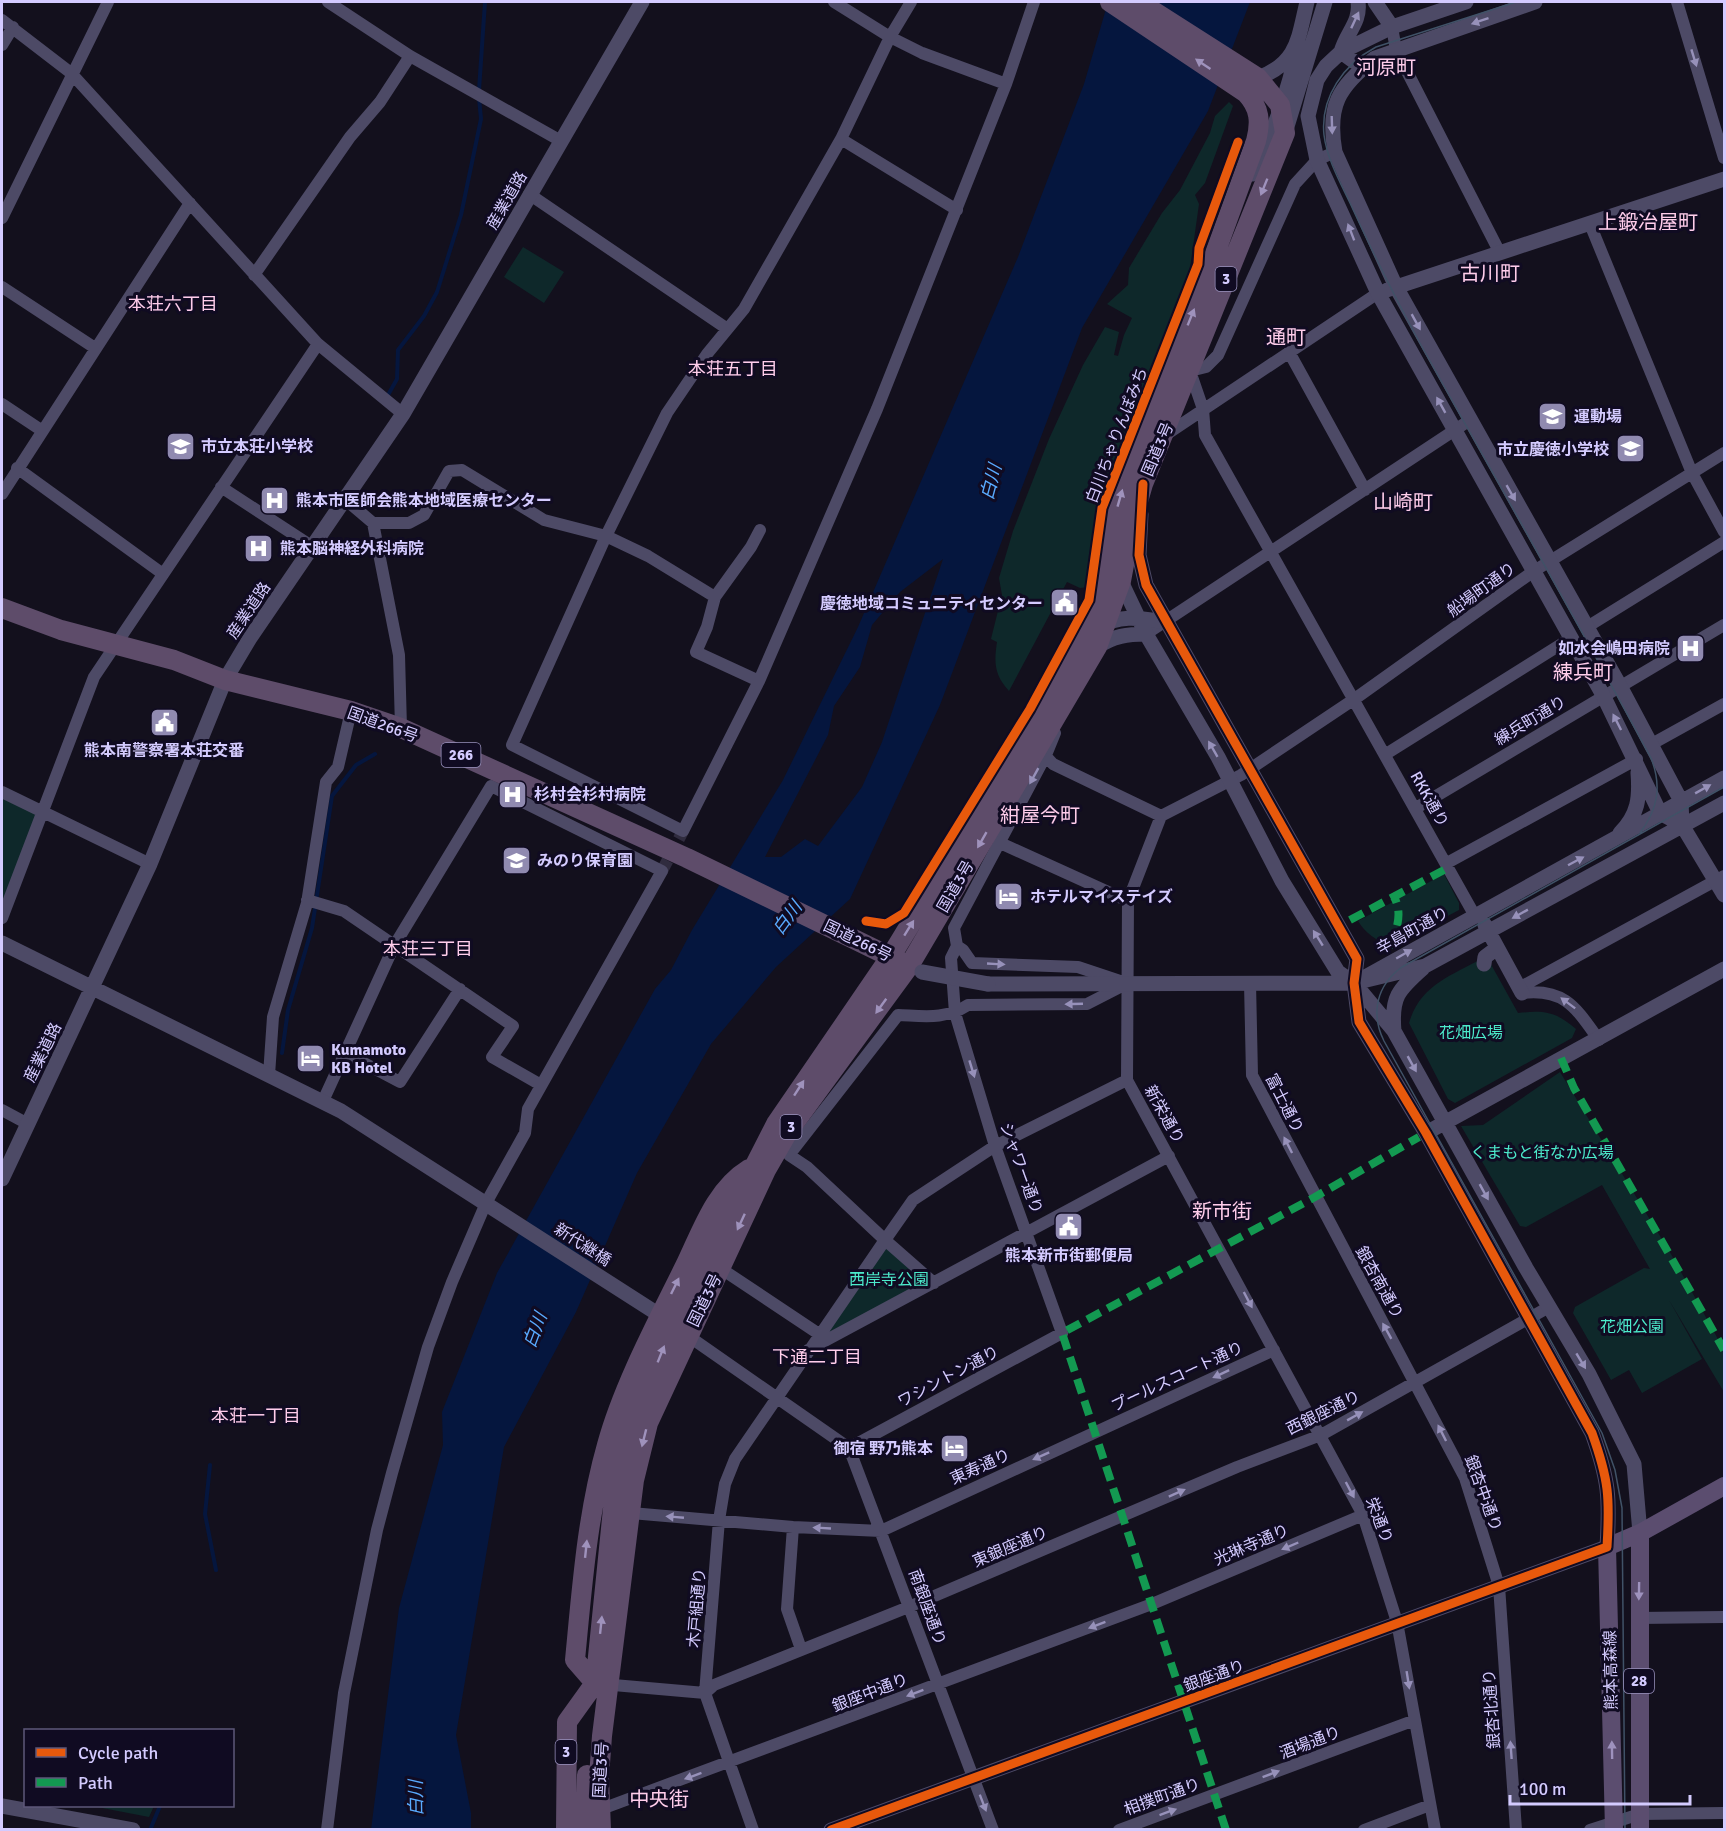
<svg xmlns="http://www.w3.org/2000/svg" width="1726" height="1831" font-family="Signika,'Noto Sans JP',sans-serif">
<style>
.green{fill:#0e282a}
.water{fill:#05163e;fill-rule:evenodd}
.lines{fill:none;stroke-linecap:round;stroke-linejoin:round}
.stream{stroke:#05163e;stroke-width:4}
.minor-tunnel{stroke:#302c3f;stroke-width:12;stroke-dasharray:12 6;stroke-linecap:butt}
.minor{stroke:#4d4a66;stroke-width:12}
.tertiary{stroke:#4d4a66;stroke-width:15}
.primary{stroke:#5b4d6f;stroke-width:18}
.trunk{stroke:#5e4c6a;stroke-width:20}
.tram{stroke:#405267;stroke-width:1.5}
.tertiary-bridge{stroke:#4d4a66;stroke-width:15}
.quiet{stroke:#139951;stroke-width:8;stroke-dasharray:15 8;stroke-linecap:butt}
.cycleway-casing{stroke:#100b22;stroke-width:13}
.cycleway{stroke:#e8590c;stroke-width:9}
.oneway{fill:#9791ba}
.oneway2{fill:#9f92bc}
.oneway3{fill:#9e92be}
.labels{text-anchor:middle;stroke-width:6;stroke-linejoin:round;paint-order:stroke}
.shield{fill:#100b22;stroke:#9991bd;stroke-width:1.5}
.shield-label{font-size:15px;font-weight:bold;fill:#d4cbff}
.street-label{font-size:16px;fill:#d4cbff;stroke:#100b22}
.poi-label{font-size:16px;font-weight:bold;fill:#d4cbff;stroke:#100b22;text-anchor:start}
.park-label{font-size:16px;fill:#4ceacb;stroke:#100b22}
.neighbourhood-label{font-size:18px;fill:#ffcdeb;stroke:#100b22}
.water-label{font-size:18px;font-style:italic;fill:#59aaff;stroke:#100b22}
.quarter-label{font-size:20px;fill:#ffcdeb;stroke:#100b22}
</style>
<rect width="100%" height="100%" fill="#13101d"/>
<!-- green -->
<path class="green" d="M1229,102l4,4 -28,77 -10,12 4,9 -9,64 -94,245 -8,74 -8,1 -13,-6 -58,109c-15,-16 -15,-29 -12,-49l-6,-3 11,-44 -3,-17 14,-47 36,-92 34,-74 22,-38 14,5 -5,23 4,1 6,-21 8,-17 -25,-14 21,-19 1,-17 33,-55 18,-23 30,-57 5,-17z
M523,247l41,25 -20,31 -40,-26z
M2,793l36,18 -36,104z
M1444,874l15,29v7l-70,37c-12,-7 -24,-14 -31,-26z
M1483,958l5,1 30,54c27,-3 38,-1 58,16l-4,9 -117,65 -7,-4 -39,-76c11,-38 42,-47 74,-65z
M1560,1072l111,182 53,96v42l-55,-92 33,59 -60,34 -13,-23 -18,10 -38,-67 2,-6 69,-39 6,1 -48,-84 -76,42 -6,-1 -59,-100 22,-1z
M886,1247l41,36 -108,57z
M92,1806h62l-5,11z"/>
<!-- water -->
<path class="water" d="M1108,2h142l-42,109 -126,217 -142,377 -90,194 -74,68 -65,77 -74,129 -61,139 -72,135 -48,288 15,78v16l-100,1 28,-222 44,-163 -1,-33 55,-139 158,-284 16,-19 21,-40 91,-150 75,-153 160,-370 66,-173zM943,559l-61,183 -20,45 -44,59 -13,-7 -24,18h-16l63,-122 6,-29 26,-39 12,-42 28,-33z"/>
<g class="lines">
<!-- stream -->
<path class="stream" d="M479,90l6,-88
M388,395l9,-16 1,-29 26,-34 13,-24 24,-77 20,-96 -2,-21
M282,1053l6,-43 24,-82 20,-132 24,-31 19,-11
M210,1465l-5,49 11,56
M150,1830l10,-24"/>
<!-- minor-tunnel -->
<path class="minor-tunnel" d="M662,871l21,-40"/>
<!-- minor -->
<path class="minor" d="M328,2l82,54 151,85
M834,2l56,35 32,16 84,31
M911,2l-21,35 -49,102 -97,170 -37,45 -40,59 -61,123 -94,209 171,86 76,-150 118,-272 129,-325 28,-82
M1677,2l47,156
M2,20l69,53 247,271 85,70
M1392,27l4,23 104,203
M2,45l11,-18
M841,139l116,71
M1335,152l-18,8 -22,24 -77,171 -12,12 -16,4 13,38 2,26 270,481
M529,194l197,134
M2,218l106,-216
M1590,224l102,249 32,59
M254,275l96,-138 30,-35 30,-46
M2,287l93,61
M1289,352l76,138
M2,404l39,26
M1164,436l214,-143
M17,468l146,106
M221,487l92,60
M2,494l188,-291
M346,500l27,23h36l15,-8 25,-44 13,-1 82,50 62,16 42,20 67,41 -8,30 -11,25 63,29
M373,523l26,132 2,73
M715,597l36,-50 9,-17
M1587,627l137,-85
M1146,634l324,-214
M1055,733l-9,22 -92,173 3,18 6,4 9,13 106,4 42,14
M1650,745l74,-41
M1042,752l11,12 108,52
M1386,754l185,-116
M2,792l148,72
M1416,808l308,-183
M998,842l130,59
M1447,863l190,-104
M307,900l37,11 169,115 -21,31 49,28
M2,918l92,-241 224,-333
M1250,983l2,92 213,403 34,108 17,244
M1519,988l205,-112
M1522,993c43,-5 54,15 77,47
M345,1053l55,29 60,-93
M269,1075l4,-58 34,-114 19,-121 12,-15 13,-56
M323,1101l71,-155 97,-160 171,85 -134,238 -3,24 -39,70 -34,79 -24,65 -36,126 -15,57 -33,163 -17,137
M2,1110l26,14
M720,1268l99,66
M934,1283l-49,-43 28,-40 82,-54 132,-66
M684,1333l165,115
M808,1350l361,-194
M849,1448l213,-115 -67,-187 -40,-133 -4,-55 6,-12
M849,1448l144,382
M631,1513l162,14 88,4 393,-181
M793,1527l-6,82 14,40
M1638,1618l86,-1
M602,1684l103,9 9,-8 197,-79 326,-139 84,-32 228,-128
M599,1810l553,-206 211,-89
M753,1830l-48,-137 14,-173 6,-36 10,-25 150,-219 -78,-73 -18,-12 109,-140c26,1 47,5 70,-10l119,-1 39,-20
M1119,1830l296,-110
M1364,1830l66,-25
M1435,1830l-38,-208 -34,-107 -236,-435 1,-179 33,-85 80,-41 115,-77 178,-127 190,-118
M1590,1830l50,-16 84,-1"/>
<!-- tertiary -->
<path class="tertiary" d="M1358,2c3,20 -12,31 -17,50l22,16
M1375,2l17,25
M1466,2l-74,25 -51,25 -15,14 -9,14 -9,36 9,44 61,133 225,402 57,118 22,12 42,70
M1535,2l-160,56c-37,29 -48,48 -40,94l61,135 224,399 61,115 1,24
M1258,78c40,-15 40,-39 49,-76
M1285,133l40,-131
M1252,174c21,-41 40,-89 46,-135
M1387,290l337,-111
M1118,575l28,59 72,123 64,124 56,91 16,11 40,48 132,237 63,106 45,90 6,69
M1100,628c18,-15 45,-9 66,-6
M1097,647c16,-11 31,-13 49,-13
M1620,833c18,-18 20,-35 18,-60
M1485,925l37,68
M2,943l339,168 320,205
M1484,964l1,-7 12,-9
M1367,976l357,-198
M988,984l366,-1 71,-17 299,-163
M1394,1031c-3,-34 4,-41 29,-63
M1426,1133l298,-164
M2,1179l148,-315 75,-184 25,-42 153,-224 239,-412
M2,1806l131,24
M831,1830l776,-283c3,-49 2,-67 -15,-114l-166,-300 -67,-111 -5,-39 3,-24 -211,-374 -7,-30 2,-41"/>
<!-- primary -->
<path class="primary" d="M1640,1533v297
M1614,1830l-7,-283 33,-14 84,-47"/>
<!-- trunk -->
<path class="trunk" d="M2,608l59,22 113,30 51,20 126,31 50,17 286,130 216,105
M595,1686l19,-187 8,-38 11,-38 40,-97 103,-202 115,-168 191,-313 23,-64 8,-59 12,-40 72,-177 59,-162c5,-19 4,-33 -10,-48l-136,-91
M566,1830l1,-108 28,-39 -20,-23c7,-72 12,-145 32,-215 16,-59 51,-124 78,-179 17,-35 30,-76 64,-97
M585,1830l2,-55
M601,1830l-2,-53 3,-41 32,-256 14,-57 118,-253 23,-40 120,-164 188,-319 24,-66 11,-59 11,-38 142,-351 -5,-28 -22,-27 -119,-76"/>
<!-- tram -->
<path class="tram" d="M1516,2l-140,45c-32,17 -56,50 -52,88 3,24 16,47 26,68 22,48 45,95 71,142 77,138 155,274 230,413 11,28 7,51 -11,75
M1625,1830l-3,-322 -7,-38 -13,-37 -218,-392c-14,-28 -7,-56 18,-74l322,-180"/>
<!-- tertiary-bridge -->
<path class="tertiary-bridge" d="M922,972l66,12"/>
<!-- quiet -->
<path class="quiet" d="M1350,920l94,-50
M1389,947c8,-16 14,-34 5,-50
M1561,1058l13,30 150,262
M1226,1830l-164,-497 253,-136 104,-60"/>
<defs>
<path id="cycleway" d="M866,921l20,3 18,-11 126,-204 59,-109 13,-92 96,-244 1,-16 39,-106
M831,1830l776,-283c3,-49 2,-67 -15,-114l-166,-300 -67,-111 -5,-39 3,-24 -211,-374 -7,-30 4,-71"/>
</defs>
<!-- cycleway casing -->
<use href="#cycleway" class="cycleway-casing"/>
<!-- cycleway -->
<use href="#cycleway" class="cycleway"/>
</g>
<!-- one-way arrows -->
<defs><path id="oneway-solid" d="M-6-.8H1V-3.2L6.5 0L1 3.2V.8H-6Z" transform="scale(1.5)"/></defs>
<g class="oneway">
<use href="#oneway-solid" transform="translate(1355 20) rotate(-65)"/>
<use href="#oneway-solid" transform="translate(1480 21) rotate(161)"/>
<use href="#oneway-solid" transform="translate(1694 58) rotate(73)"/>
<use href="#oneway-solid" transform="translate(1332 125) rotate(88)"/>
<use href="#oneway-solid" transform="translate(1351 232) rotate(-111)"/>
<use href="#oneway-solid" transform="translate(1416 322) rotate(61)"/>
<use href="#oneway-solid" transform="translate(1441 405) rotate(-119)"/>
<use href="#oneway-solid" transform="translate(1511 493) rotate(60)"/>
<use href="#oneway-solid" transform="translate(1617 722) rotate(-117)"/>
<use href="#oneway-solid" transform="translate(1213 749) rotate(-120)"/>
<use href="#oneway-solid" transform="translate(1034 776) rotate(119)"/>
<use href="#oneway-solid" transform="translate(1703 789) rotate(-29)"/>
<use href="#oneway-solid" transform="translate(1576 861) rotate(-28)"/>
<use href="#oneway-solid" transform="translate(1520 914) rotate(151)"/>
<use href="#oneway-solid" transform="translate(1318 938) rotate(-122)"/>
<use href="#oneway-solid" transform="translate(1404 954) rotate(-30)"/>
<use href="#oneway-solid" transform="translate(996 964) rotate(3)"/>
<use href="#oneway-solid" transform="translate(1568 1003) rotate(-143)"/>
<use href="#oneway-solid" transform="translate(1074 1004) rotate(178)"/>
<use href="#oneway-solid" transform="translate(1412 1064) rotate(61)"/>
<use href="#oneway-solid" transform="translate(972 1069) rotate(73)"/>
<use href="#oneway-solid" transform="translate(1288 1145) rotate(-117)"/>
<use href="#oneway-solid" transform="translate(1484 1192) rotate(61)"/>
<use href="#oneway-solid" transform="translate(1248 1300) rotate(62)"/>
<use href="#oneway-solid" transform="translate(1387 1331) rotate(-119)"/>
<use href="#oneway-solid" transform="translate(1581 1361) rotate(59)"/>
<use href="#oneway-solid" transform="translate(1221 1374) rotate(155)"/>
<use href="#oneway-solid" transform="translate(1355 1416) rotate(-29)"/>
<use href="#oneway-solid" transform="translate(1442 1433) rotate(-117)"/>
<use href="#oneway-solid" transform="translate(1041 1456) rotate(156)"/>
<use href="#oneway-solid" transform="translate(1350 1490) rotate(62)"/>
<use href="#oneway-solid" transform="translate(1177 1493) rotate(-24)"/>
<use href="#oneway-solid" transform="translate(675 1517) rotate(-175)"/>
<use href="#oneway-solid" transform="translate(822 1528) rotate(-177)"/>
<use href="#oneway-solid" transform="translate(1290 1546) rotate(157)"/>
<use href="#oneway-solid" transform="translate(1097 1625) rotate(159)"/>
<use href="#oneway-solid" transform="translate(1408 1680) rotate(81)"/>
<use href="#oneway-solid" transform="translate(915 1693) rotate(159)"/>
<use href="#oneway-solid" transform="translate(1511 1750) rotate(-94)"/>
<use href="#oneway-solid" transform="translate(1271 1774) rotate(-21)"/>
<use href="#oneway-solid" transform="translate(693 1776) rotate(160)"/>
<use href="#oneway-solid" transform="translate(983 1803) rotate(69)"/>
<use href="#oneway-solid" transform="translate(1168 1812) rotate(-20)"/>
</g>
<g class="oneway2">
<use href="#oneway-solid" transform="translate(1203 64) rotate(-146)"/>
<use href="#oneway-solid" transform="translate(1264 187) rotate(112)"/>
<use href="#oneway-solid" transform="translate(1191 317) rotate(-68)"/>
<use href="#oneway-solid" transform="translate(1120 498) rotate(-74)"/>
<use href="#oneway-solid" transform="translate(982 840) rotate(120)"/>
<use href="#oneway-solid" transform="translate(909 928) rotate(-58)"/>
<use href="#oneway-solid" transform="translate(881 1006) rotate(126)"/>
<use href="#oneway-solid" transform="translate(799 1088) rotate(-57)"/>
<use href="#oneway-solid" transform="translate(741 1222) rotate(115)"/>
<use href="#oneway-solid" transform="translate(675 1286) rotate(-64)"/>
<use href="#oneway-solid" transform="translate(661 1354) rotate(-68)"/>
<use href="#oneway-solid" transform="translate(644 1438) rotate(104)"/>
<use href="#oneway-solid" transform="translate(586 1549) rotate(-84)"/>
<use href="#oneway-solid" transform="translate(601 1625) rotate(-84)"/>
</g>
<g class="oneway3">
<use href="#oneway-solid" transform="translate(1639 1591) rotate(91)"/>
<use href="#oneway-solid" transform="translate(1612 1750) rotate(-91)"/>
</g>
<!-- icons -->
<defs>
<symbol id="school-square" viewBox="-11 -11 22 22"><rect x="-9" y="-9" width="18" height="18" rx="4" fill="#908ab0" stroke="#100b22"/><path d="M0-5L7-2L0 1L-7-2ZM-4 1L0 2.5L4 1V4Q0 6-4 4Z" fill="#fff"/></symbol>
<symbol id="hospital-square" viewBox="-11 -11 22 22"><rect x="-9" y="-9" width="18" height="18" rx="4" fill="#908ab0" stroke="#100b22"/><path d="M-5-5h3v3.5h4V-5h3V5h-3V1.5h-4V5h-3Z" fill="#fff"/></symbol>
<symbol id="civic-square" viewBox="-11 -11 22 22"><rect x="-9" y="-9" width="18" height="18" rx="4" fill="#908ab0" stroke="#100b22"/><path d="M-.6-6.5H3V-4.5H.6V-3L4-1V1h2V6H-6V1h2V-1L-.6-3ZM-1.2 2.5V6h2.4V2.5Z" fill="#fff"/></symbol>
<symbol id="hotel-square" viewBox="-11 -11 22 22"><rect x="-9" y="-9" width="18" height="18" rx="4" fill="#908ab0" stroke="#100b22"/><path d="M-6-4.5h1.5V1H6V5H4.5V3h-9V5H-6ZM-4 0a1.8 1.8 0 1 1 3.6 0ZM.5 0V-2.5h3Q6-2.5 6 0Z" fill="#fff"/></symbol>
</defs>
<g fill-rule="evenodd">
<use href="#school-square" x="1536" y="400" width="33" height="33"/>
<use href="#school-square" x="164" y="430" width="33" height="33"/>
<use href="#school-square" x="1614" y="432" width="33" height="33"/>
<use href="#hospital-square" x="258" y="484" width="33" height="33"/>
<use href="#hospital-square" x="242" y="532" width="33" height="33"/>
<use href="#civic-square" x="1048" y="586" width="33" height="33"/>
<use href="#hospital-square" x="1674" y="632" width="33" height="33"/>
<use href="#civic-square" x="148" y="706" width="33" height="33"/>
<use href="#hospital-square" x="496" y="778" width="33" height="33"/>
<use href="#school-square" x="500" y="844" width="33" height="33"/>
<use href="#hotel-square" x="992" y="880" width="33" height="33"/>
<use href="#hotel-square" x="294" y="1042" width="33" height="33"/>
<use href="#civic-square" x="1052" y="1210" width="33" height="33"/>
<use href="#hotel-square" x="938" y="1432" width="33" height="33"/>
</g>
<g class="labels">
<!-- shield labels -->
<g class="shield">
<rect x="1215.5" y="267" width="21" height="24" rx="4.5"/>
<rect x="441.5" y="743" width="39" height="24" rx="4.5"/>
<rect x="780.5" y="1115" width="21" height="24" rx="4.5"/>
<rect x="1624" y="1669" width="30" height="24" rx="4.5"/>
<rect x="555.5" y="1740" width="21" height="24" rx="4.5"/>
</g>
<g class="shield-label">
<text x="1226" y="284">3</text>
<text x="461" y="760">266</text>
<text x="791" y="1132">3</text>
<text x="1639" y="1686">28</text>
<text x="566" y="1757">3</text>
</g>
<!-- street labels -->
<g class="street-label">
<text transform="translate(506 200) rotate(-60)" y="6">産業道路</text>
<text transform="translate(1116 435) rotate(-69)" y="6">白川ちゃりんぽみち</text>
<text transform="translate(1157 449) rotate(-67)" y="6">国道3号</text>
<text transform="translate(1481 589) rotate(-36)" y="6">船場町通り</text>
<text transform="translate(248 610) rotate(-56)" y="6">産業道路</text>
<text transform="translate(1530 720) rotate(-31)" y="6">練兵町通り</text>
<text transform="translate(383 724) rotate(20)" y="6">国道266号</text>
<text transform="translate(1430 799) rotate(61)" y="6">RKK通り</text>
<text transform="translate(955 886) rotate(-60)" y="6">国道3号</text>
<text transform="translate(1412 930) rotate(-29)" y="6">辛島町通り</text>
<text transform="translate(858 940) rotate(26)" y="6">国道266号</text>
<text transform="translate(42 1052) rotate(-64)" y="6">産業道路</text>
<text transform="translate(1285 1103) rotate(63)" y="6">富士通り</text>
<text transform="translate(1165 1114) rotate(61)" y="6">新栄通り</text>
<text transform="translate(1022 1168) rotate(70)" y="6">シャワー通り</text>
<text transform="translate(583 1244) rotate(33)" y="6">新代継橋</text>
<text transform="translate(1380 1282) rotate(61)" y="6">銀杏南通り</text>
<text transform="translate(704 1300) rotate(-64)" y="6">国道3号</text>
<text transform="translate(948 1376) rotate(-28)" y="6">ワシントン通り</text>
<text transform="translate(1177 1376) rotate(-25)" y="6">プールスコート通り</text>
<text transform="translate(1323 1412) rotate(-26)" y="6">西銀座通り</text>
<text transform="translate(980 1466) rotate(-24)" y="6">東寿通り</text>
<text transform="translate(1484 1493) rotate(70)" y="6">銀杏中通り</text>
<text transform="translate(1380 1520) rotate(69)" y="6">栄通り</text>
<text transform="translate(1251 1544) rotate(-23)" y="6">光琳寺通り</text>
<text transform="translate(1010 1546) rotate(-23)" y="6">東銀座通り</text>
<text transform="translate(928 1607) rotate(70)" y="6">南銀座通り</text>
<text transform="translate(696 1608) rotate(-85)" y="6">木戸組通り</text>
<text transform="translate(1610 1670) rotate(-91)" y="6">熊本高森線</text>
<text transform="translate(1214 1675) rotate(-20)" y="6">銀座通り</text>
<text transform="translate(870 1692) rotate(-21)" y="6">銀座中通り</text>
<text transform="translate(1491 1709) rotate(-94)" y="6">銀杏北通り</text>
<text transform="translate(1310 1742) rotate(-21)" y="6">酒場通り</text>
<text transform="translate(600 1770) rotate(-87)" y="6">国道3号</text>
<text transform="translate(1162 1796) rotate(-20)" y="6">相撲町通り</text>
</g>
<!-- poi labels -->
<g class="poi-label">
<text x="1574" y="422">運動場</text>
<text x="201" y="452">市立本荘小学校</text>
<text x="1609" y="455" text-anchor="end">市立慶徳小学校</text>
<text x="296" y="506">熊本市医師会熊本地域医療センター</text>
<text x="280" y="554">熊本脳神経外科病院</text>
<text x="1043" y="609" text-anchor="end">慶徳地域コミュニティセンター</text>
<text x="1670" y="654" text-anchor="end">如水会嶋田病院</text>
<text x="164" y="756" text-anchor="middle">熊本南警察署本荘交番</text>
<text x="534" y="800">杉村会杉村病院</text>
<text x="537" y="866">みのり保育園</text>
<text x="1030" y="902">ホテルマイステイズ</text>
<text x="331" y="1055">Kumamoto<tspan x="331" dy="18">KB Hotel</tspan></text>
<text x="1069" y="1261" text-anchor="middle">熊本新市街郵便局</text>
<text x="933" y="1454" text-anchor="end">御宿 野乃熊本</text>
</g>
<!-- park labels -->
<g class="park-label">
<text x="1471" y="1038">花畑広場</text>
<text x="1542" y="1158">くまもと街なか広場</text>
<text x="889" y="1285">西岸寺公園</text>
<text x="1632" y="1332">花畑公園</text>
</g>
<!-- neighbourhood labels -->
<g class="neighbourhood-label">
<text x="173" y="310">本荘六丁目</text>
<text x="733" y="375">本荘五丁目</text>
<text x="428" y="955">本荘三丁目</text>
<text x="817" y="1363">下通二丁目</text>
<text x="256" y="1422">本荘一丁目</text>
</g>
<!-- water labels -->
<g class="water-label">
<text transform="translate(991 482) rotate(-75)" y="6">白川</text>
<text transform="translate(787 918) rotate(-53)" y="6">白川</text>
<text transform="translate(535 1330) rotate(-69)" y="6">白川</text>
<text transform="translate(416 1798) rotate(-91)" y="6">白川</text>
</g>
<!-- quarter labels -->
<g class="quarter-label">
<text x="1386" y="74">河原町</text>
<text x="1648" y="229">上鍛冶屋町</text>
<text x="1490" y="280">古川町</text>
<text x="1286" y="344">通町</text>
<text x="1403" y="509">山崎町</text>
<text x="1583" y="679">練兵町</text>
<text x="1040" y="822">紺屋今町</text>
<text x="1222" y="1218">新市街</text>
<text x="659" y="1806">中央街</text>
</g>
</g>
<!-- border -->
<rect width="1726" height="1831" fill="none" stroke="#d4cbff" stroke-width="6"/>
<!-- legend -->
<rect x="24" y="1729" width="210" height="78" fill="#100b22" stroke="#5e587a" stroke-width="1.5"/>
<rect x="36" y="1748" width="30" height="9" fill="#e8590c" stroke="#5e587a" stroke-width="1.5"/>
<text x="78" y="1759" font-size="18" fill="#d4cbff">Cycle path</text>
<rect x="36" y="1778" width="30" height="9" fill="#139951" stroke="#5e587a" stroke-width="1.5"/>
<text x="78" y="1789" font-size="18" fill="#d4cbff">Path</text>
<!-- scale -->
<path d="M1510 1795v9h180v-9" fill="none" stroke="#d4cbff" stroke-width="3"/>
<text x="1519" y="1795" font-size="18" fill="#d4cbff" stroke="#100b22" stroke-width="4.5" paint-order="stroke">100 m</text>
</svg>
